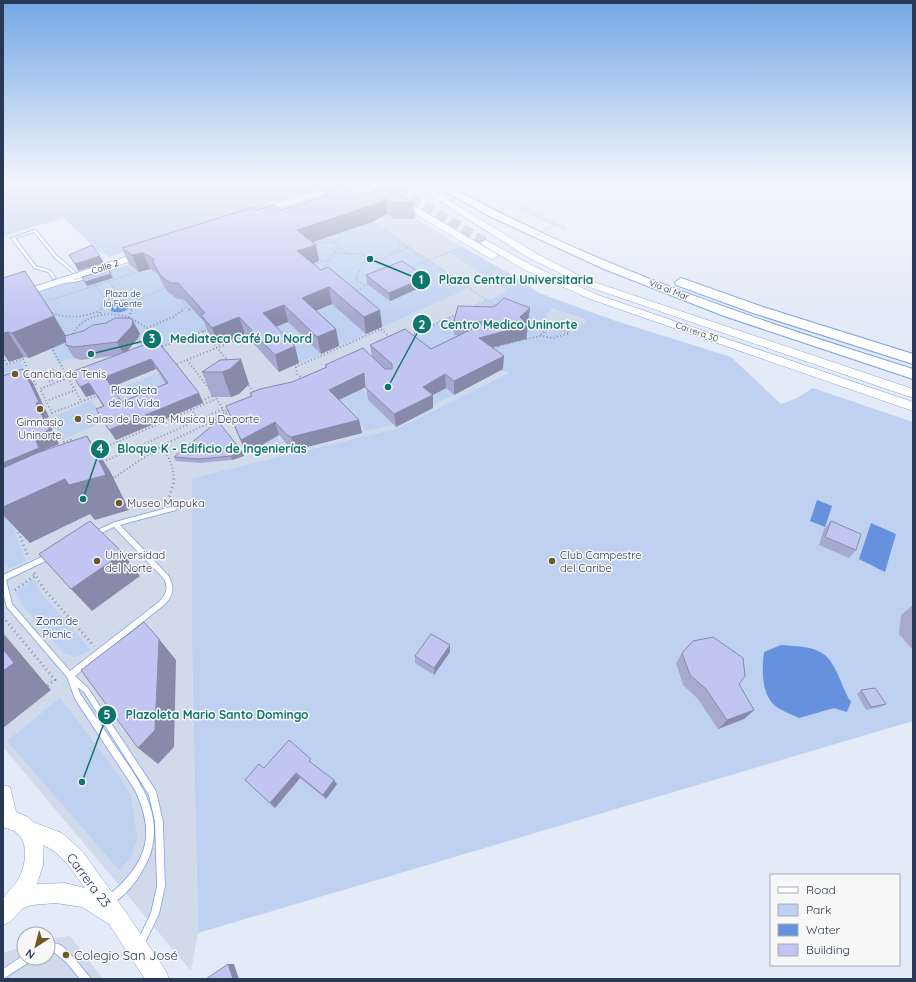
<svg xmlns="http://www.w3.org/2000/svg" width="916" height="982" font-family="Quicksand,sans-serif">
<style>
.built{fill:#d1daeb}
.green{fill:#bfd1f1;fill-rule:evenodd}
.water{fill:#6691de}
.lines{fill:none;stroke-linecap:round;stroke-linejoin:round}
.secondary-tunnel{stroke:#bec7d8;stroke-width:10;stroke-dasharray:10 5;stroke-linecap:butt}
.service-casing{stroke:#7aa0e2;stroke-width:1.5}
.tertiary-casing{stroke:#7aa0e2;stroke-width:1}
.secondary-casing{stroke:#7aa0e2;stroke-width:1}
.trunk-casing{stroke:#7aa0e2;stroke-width:2}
.path-far2{stroke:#8b96ab;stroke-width:1.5;stroke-dasharray:0.5 2;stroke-linecap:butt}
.path-far1{stroke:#8b96ab;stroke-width:2;stroke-dasharray:1 2.5;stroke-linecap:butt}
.path{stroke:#8b96ab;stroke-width:3;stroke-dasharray:1 3.5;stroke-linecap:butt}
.service{fill:#fff;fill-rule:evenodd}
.tertiary{fill:#fff;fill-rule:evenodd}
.secondary{fill:#fff;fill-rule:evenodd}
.trunk{fill:#fff;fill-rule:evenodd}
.tertiary-bridge-casing{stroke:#7aa0e2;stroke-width:10;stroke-linecap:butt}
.path-bridge{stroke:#8b96ab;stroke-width:1.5;stroke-dasharray:0.5 2;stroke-linecap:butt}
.tertiary-bridge{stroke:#fff;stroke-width:8}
.wall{fill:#a6a9d0;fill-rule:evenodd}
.shaded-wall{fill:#878aa9}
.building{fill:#c1c5f2;stroke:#878aa9;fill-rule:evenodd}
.poi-dot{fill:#705728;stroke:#f8f8f8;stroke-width:1.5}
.labels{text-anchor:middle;stroke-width:3;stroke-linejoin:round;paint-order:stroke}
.far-street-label{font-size:9px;fill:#293854;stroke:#f8f8f8}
.far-park-label{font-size:9px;fill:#072c6f;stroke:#f8f8f8}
.poi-label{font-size:11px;fill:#293854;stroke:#f8f8f8;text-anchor:start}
.park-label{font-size:11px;fill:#072c6f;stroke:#f8f8f8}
.near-street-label{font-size:13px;fill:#293854;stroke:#f8f8f8}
.near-poi-label{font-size:13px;fill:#293854;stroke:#f8f8f8;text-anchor:start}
.leader{fill:none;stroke:#0f766e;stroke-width:1.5}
.callout-dot{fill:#0f766e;stroke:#f8f8f8;stroke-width:1.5}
.mark-label{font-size:12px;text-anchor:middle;font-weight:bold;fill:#fff}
.callout-label{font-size:12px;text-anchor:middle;font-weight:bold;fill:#0f766e;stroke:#f8f8f8;stroke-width:3;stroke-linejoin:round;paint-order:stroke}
</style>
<rect width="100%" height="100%" fill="#e3ebf9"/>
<!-- built -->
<path class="built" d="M364,187l85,52 70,40 19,14 75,27 -215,108 -206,50v167l6,288 -7,38 -188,-224v-445l52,-18 18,-1 36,-11z
M70,936l33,43h-100v-26l21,-7v12h24v-19z"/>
<!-- green -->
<path class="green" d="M3,182h340l-234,75 -12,-7 -33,-32 -61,18z
M372,222l97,66 -87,39 -94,-80z
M462,247l58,33 -3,1 4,3 3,-1 15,10 74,27 118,37 50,47 14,-5 18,-11 100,34v299l-715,212 -6,-288v-167l206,-50 112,-56 -78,-13 -28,-20 104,-48 -59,-39zM552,308l31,10 4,4 -16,11 -31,-9zM492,336l34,2 -27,8z
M130,264c7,8 11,9 21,5l10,5 2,8 -1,2c5,7 13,16 22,16l25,29 -63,24 -10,-12 3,-5 -1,-3 -65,19 1,6 -16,5 -8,-15 -14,-58 19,-6 21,-2z
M332,304l34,30 -27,12 -34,-31z
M288,322l33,32 -22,9 -32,-33z
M20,361l9,18 -26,9v-21z
M426,372l28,23 -23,11z
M158,373l15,21 -45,19 -15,-22z
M322,385l24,11 16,-7 5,4 1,7 25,25 -26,6z
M92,400l12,22 -41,17 -11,-22z
M252,405l36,44 -10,3 -10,-2 -29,-35z
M3,501l23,60 -16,7 -4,-1 -3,-4z
M34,579l4,10 53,61 -16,7 -10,-3 -43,-49 -6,-13z
M60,698l53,69 18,29 6,42 -5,18 -13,14 -112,-129z"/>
<!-- water -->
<path class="water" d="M120,300l10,1 2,4c-5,7 -14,9 -21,6v-6z
M817,500l15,6 -7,21 -15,-6z
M871,523l25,11 -11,38 -26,-13z
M781,645c11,1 27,1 37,6 19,8 22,35 33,51l-4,10 -13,-4 -35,10c-8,-4 -20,-8 -26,-14 -12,-13 -11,-36 -9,-52z"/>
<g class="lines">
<!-- secondary-tunnel -->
<path class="secondary-tunnel" d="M386,182l100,61"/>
<defs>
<path id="service" d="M34,230h2l21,26 18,15v2h-2l-18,-15 -21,-26 -19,6 21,28 14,4 6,8 -3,1 -5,-7 -14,-4 -23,-30z
M121,260l3,1 -9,8 -13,4 -2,-1 13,-5z
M90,275l2,1 -1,1c-9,3 -20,8 -30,4l2,-1h12z
M174,506h2l1,2 -1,2 -56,15 48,50c7,12 6,20 -4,30l-89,71 13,12 68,103 7,31 2,64 -6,28 -16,33 -3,1 -3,-1 -1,-3 15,-31 6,-27 -2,-64 -6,-27 -65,-103 -7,-5 4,8c13,19 26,39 39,58 7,10 14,20 20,31 17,29 20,60 1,89 -6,11 -21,28 -32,32l-3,-1 -1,-3c3,-7 14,-14 19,-20 28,-30 27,-56 11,-91l-60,-91 -8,-22 -60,-70 -4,-14v-18l45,-21 2,-1 2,1 1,2 -1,2 -46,22 6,24 58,67 90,-70c6,-7 9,-13 4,-22l-50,-52 -19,9h-2l-1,-2 1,-2 22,-10z
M48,944c3,0 7,-1 10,0 7,1 25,25 31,32l2,3h-11l-14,-17 -11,-9 -7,1z
M24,955v3h9l-2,3 -28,18v-10z"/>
<path id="tertiary" d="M363,182l7,1 -102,34 -7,-2z
M144,251l3,1v4l-144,47v-6z
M3,785l7,2 6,25 12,5 5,5 29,11 20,18 32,44 52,76 3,8h-24l-36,-55 -27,-17 -26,-4 -24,2 -9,3 -13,14 -7,3c0,-7 -2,-18 0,-25 2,-7 11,-13 15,-20 10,-18 13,-50 -15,-52zM43,845c18,7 31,28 42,43l-20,-5 -28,1 6,-19z"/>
<path id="secondary" d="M410,182h9l118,72 51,26 325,109v9l-344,-118 -1,-3 -39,-19z
M397,196l100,58 1,2 -5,3 -4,-1 -95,-57v-4z
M486,240l47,26 65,29 315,107v9l-323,-112 -65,-29 -42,-25 -2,-2 2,-2z"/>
<path id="trunk" d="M429,182h12c56,30 113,58 172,82 98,41 199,73 300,105v10l-189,-63 -120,-47 -117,-54z
M681,278l82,29 150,47v10l-160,-51 -77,-28 -1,-3z"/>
</defs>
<!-- service casing -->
<use href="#service" class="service-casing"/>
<!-- tertiary casing -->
<use href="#tertiary" class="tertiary-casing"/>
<!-- secondary casing -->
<use href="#secondary" class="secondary-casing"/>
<!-- trunk casing -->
<use href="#trunk" class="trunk-casing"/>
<!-- path-far2 -->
<path class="path-far2" d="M523,207l42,20 -1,2 -43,-21z
M511,210l6,-2 38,17
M372,222l125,85
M314,240c9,5 18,3 27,-2l1,-3 -3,-4
M333,242l16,12h13l5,3 -12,22 10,7
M398,252l11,-5
M334,253l5,-7
M367,257l13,2 17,-7 3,-11
M311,266l18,-7
M408,269l51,-21
M325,270l-2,-1 11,-16 15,1
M108,279l7,12v6
M95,285l8,11 6,3
M356,292l12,-7
M180,298l10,12
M139,299l28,-12
M45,304l-1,-2 97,-31
M473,307l14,-7
M101,310c4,-16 26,-16 38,-11l-8,11
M182,310l5,-4"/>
<!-- path-far1 -->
<path class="path-far1" d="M189,309l2,2
M52,313c17,6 32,4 48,-2
M100,313l1,-4
M129,317l18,11 16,19
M527,321l44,12
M147,328l26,-11 11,-8
M203,331l25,30
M411,335l46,-21
M541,335l8,-8
M71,337c12,-23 35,-26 58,-20l3,-8
M526,339l15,-3 12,2 17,-5
M497,343l2,3 27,-7 -2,-3
M51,347l30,54
M159,348l50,-19
M490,349l9,-3
M3,357l4,7
M187,360l23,30
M174,365l72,-29
M3,366l20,-7 14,28
M32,378l11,-4 7,8 4,-3 -4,-6 3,-3 3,1 3,6 7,-1
M78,378h-10l-28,11 12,24 47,-18
M303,379l-6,-5 -1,-7 85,-38 10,9
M246,383l9,10
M49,400l26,-10
M191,409l7,10
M230,410l-5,2 5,8
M50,429l7,-3 7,16 7,-2 2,3
M163,445l9,21 2,11
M94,452l122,-53
M103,462l120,-53
M115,477l48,-32 48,-23 14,-10 -11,-17 -13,6"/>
<!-- path -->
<path class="path" d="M113,478l4,-2
M168,501l5,-16 1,-9
M17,528l11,29
M34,573l9,15 51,58
M15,590l21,-15
M3,617l52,63 -8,6"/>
<!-- service -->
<use href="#service" class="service"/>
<!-- tertiary -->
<use href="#tertiary" class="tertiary"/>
<!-- secondary -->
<use href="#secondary" class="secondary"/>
<!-- trunk -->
<use href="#trunk" class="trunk"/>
<defs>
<path id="tertiary-bridge" d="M373,185h13l12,-3"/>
</defs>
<!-- tertiary-bridge casing -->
<use href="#tertiary-bridge" class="tertiary-bridge-casing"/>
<!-- path-bridge -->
<path class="path-bridge" d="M530,239l25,-14"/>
<!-- tertiary-bridge -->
<use href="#tertiary-bridge" class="tertiary-bridge"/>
</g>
<!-- wall -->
<path class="wall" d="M386,187l28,16 1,16h-21l-7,-5 -15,8 -59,20 3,3 3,16 -6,3 8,6 59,40 2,17 -16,7 -34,-30 -16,7 20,18 3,17 -18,8 -33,-32 -12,5 23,36 -20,9 -34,-38 -26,11 -11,-13 -4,-10 -20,-22 -7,-1 -10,-8 -7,-12 -2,-5 -8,-5 -11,3 -10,-8 -7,-16 135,-38h24l43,-14 -1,-5 36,5z
M366,275l60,10 -36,16 -23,-17z
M3,278l63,58 67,-15 7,13 -2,4 -11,13 30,-11 42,53 4,10 -87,37 -13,-34 -8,-12 -9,3 -6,-10 33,-31 -32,4 -7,-2 -8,-13v-3l-37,16 -5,-1 -15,5 -6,-9zM156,369l10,15 -44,18 -10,-15z
M530,308l-2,14 -2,2 2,1 -2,14 -33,8 10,22 -49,26 -8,-7 -13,7v13l-37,19 -28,-27 -2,-13 -27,13 20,20 3,13 -67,17 -4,-1 -12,-14 -33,19 -20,-48 25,-10 -1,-3 42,-11 34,-14 -1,-3 47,-9 -2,-11 61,4 29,-14h-6v-14z
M220,360l29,24 -10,10 -8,3h-19l-10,-25z
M242,452l2,4 -12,4 -32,3 -24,-2 -2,-4z
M831,521l25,29 -7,8 -30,-13 5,-16z
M913,605v45l-14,-16 2,-19z
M450,652l-16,23 -19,-12v-7z
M682,653l57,31 15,26 -10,9 -26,10 -20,-30 -15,-14 -7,-22z
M861,690l25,14 -5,3 -15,3 -9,-16z
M313,764l24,20 -11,15 -26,-21 -25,30 -25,-24 14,-16z"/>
<!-- shaded-wall -->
<path class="shaded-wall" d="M386,199l1,15 -15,8 -71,24 -4,-16z
M316,245l3,16 -18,7 -4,-17z
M143,253l7,16 -11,3 -7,-17z
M100,256l4,7 -26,8 -3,-7z
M111,274l2,4 -26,8 -2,-4z
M426,277v8l-36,16 -1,-8z
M329,287l3,17 -27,11 -3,-17z
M284,305l4,17 -21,8 -4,-17z
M530,308l-2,14 -5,4 5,-1 -2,14 -48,12 1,-13 41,-21z
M380,310l2,17 -16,7 -2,-17z
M54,316l15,25 -40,17 -17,-25z
M239,317l6,17 -26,11 -7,-17z
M133,321l7,13 -2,4 -14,17 -7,-13z
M336,329l3,17 -18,8 -4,-17z
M8,332l16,25 -15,5 -6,-9v-20z
M295,346l4,17 -20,9 -4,-17z
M504,356l-1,13 -49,26v-14z
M151,359l5,10 -45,18 -6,-10z
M241,359l8,25 -10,10 -8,3 -9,-25z
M23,369l10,14 16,34 -2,1 12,26 -14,6 -42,32v-19l31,-27 2,-33z
M364,373l2,14 -34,16 -3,-13z
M445,374l1,14 -13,7v13l-37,19 -2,-13 29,-27z
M89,383l6,11 -9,3 -6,-10z
M199,393l4,10 -87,37 -7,-10z
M359,420l3,13 -67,17 -4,-13z
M275,422l4,13 -33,19 -5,-14z
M87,436l23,35 19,39 -34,10 -5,-6 -60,29 -27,-28v-8z
M242,452l2,4 -12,4 -1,-4z
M123,553l17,23 -48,35 -21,-22z
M3,633l48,57 -48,38z
M159,639l17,21 -2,87 -16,17 -20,-16z
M450,645v7l-16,23v-7z
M754,710l-10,9 -26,10 9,-9z
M296,773l4,5 -25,30 -5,-5z
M334,780l3,4 -11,15 -3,-4z
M228,964h6l5,15h-6z"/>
<!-- building -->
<path class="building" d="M342,185l17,11 27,-9 28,16h-21l-7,-4 -16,7 -73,24 19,15 -19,6 24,19 7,-3 52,43 -16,7 -35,-30 -27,11 34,31 -19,8 -33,-32 -21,8 32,33 -20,9 -36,-38 -27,11 -11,-13 4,-2 -27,-30h-8l-10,-8 -7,-13 1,-3 -11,-6 -11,2 -10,-7 132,-41 3,3 17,-5 7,5 47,-15 -5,-4z
M92,245l8,11 -25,8 -6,-9z
M402,261l24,16 -37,16 -23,-18z
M108,268l3,6 -26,8 -3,-5 17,-5z
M25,271l29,45 -42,17 -4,-1 -5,1v-55z
M504,298l26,10 -10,9 8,8 -49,13 25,18 -50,25 -9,-7 -22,13 10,8 -39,19 -29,-27 -1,-14 -35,17 30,30 -68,17 -4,-2 -12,-13 -34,18 -15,-34 26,-10 -2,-3 10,-4 32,-7 35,-15 -2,-2 38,-17 22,21h7v-5l-22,-19 35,-16 26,20 55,-27 -32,-1 4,-15 36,1z
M115,318h15l3,3 -1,5 -15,16 -43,5 -8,-2 -1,-9 18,-5 10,-6 13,-2z
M157,340l42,53 -90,37 -13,-21 8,-3 -15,-23 -9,4 -9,-15zM151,359l17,24 -46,19 -17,-25z
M241,359l-11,10 -8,3h-20l18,-12z
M23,369l16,33 -3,1 13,27 -15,6 5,12 -36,15v-87z
M218,421l24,31 -11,4 -33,3 -24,-2z
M87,436l19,39 -37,10 -4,-6 -62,28v-39l34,-15z
M90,521l33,32 -52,36 -32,-35z
M831,521l30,13 -5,16 -31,-13z
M144,622l15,17 -4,91 -17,18 -57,-78z
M431,634l19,11 -16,23 -19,-12z
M713,637l30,21 2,18 -6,8 15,26 -27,10 -21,-31 -16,-14 -8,-22 11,-12z
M3,649l11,14 -11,8z
M875,688l11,16 -15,3 -10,-17z
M289,740l22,19 -2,2 25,19 -11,15 -27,-22 -26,30 -25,-23 14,-16 5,4z
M228,964l5,15h-27z"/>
<!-- sky -->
<linearGradient id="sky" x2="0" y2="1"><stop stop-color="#74a6e4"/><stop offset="0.57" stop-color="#f2f6fc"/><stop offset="1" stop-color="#f2f6fc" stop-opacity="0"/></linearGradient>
<rect width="916" height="319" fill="url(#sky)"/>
<!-- markers -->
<g class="poi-dot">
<circle cx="15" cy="374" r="4"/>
<circle cx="40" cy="409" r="4"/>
<circle cx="78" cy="419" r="4"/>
<circle cx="119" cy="503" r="4"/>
<circle cx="97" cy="561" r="4"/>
<circle cx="552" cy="561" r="4"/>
<circle cx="66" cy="955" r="4"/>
</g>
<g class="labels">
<!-- far-street labels -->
<g class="far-street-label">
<text transform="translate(105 267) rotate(-18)" y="3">Calle 2</text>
<text transform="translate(669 290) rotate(21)" y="3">Vía al Mar</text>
<text transform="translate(697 332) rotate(19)" y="3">Carrera 30</text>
</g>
<!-- far-park labels -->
<g class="far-park-label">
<text x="123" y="297">Plaza de<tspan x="123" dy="10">la Fuente</tspan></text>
</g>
<!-- poi labels -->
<g class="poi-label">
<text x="23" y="378">Cancha de Tenis</text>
<text x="86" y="423">Salas de Danza, Musica y Deporte</text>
<text x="40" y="426" text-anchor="middle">Gimnasio<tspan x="40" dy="13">Uninorte</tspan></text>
<text x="127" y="507">Museo Mapuka</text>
<text x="105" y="559">Universidad<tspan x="105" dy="13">del Norte</tspan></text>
<text x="560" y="559">Club Campestre<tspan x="560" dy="13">del Caribe</tspan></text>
</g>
<!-- park labels -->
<g class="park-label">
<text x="134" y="394">Plazoleta<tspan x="134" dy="13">de la Vida</tspan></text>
<text x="57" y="625">Zona de<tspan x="57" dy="13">Picnic</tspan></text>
</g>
<!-- near-street labels -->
<g class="near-street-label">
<text transform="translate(89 880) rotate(53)" y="5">Carrera 23</text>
</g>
<!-- near-poi labels -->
<g class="near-poi-label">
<text x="74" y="960">Colegio San José</text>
</g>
</g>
<!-- callouts -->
<path class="leader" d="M370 259L421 280M388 387L422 324M91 354L152 339M83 499L100 449M82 782L107 715"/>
<g class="callout-dot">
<circle cx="370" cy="259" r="4"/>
<circle cx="388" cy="387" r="4"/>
<circle cx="91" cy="354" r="4"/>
<circle cx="83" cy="499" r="4"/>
<circle cx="82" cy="782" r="4"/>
<circle cx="421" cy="280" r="10"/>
<circle cx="422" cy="324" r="10"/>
<circle cx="152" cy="339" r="10"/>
<circle cx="100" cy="449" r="10"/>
<circle cx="107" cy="715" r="10"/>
</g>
<g class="mark-label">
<text x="421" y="284">1</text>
<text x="422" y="329">2</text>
<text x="152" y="343">3</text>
<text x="100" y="453">4</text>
<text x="107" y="719">5</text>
</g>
<g class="callout-label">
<text x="516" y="284">Plaza Central Universitaria</text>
<text x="509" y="329">Centro Medico Uninorte</text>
<text x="241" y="343">Mediateca Café Du Nord</text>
<text x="212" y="453">Bloque K - Edificio de Ingenierías</text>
<text x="217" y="719">Plazoleta Mario Santo Domingo</text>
</g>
<!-- border -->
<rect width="916" height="982" fill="none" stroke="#293854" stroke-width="8"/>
<!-- legend -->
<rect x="770" y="874" width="130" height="92" fill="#f8f8f8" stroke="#a5abb6"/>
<rect x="778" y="887" width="20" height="6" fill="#ffffff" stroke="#a5abb6"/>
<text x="806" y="894" font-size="12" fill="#293854">Road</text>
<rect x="778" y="904" width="20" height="12" fill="#bfd1f1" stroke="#a5abb6"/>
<text x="806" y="914" font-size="12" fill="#293854">Park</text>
<rect x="778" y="924" width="20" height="12" fill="#6691de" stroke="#a5abb6"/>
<text x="806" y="934" font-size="12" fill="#293854">Water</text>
<rect x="778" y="944" width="20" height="12" fill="#c1c5f2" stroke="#a5abb6"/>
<text x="806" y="954" font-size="12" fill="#293854">Building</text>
<!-- north arrow -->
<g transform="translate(36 946) rotate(216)"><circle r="19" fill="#f8f8f8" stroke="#a5abb6"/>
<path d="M0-3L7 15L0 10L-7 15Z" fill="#705728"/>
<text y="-6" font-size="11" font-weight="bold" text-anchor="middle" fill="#293854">N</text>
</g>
</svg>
